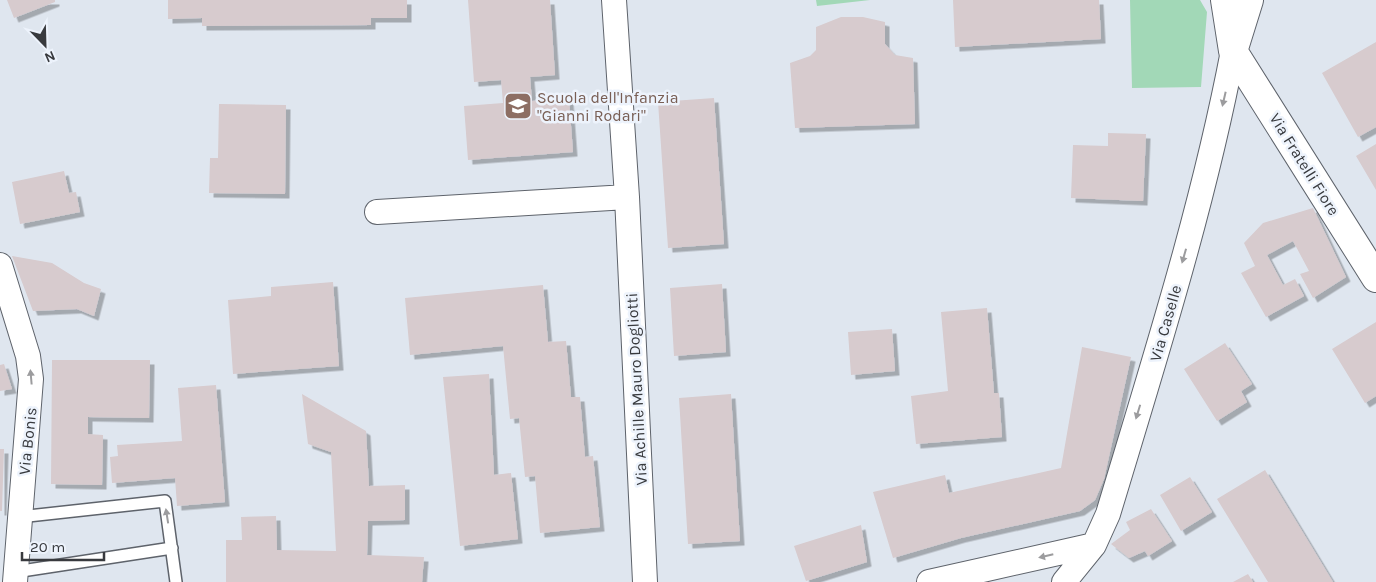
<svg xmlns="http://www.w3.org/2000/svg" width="1376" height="582" font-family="Karla,sans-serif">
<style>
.green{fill:#a2d8b7}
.building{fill:#d7cbce;filter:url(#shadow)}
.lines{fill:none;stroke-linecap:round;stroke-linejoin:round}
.service-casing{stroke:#5e636b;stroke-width:14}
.minor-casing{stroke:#5e636b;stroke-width:26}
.tertiary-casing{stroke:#5e636b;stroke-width:30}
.service{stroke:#fff;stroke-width:11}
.minor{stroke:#fff;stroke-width:24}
.tertiary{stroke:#fff;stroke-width:28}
.oneway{fill:#9c9c9e}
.labels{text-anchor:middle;stroke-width:5;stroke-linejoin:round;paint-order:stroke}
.education-label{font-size:16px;fill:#785e54;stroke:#edf3fc;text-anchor:start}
.street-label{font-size:16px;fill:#383a3e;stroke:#edf3fc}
</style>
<defs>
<filter id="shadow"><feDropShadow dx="4.5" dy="4.5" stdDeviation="0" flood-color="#0004"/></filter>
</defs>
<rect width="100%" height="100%" fill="#dfe6ef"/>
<!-- green -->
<path class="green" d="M816,0h54l-53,6z
M1130,0h70l7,12 -6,75 -69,1z"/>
<!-- building -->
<path class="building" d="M7,0h48v2l-41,16z
M168,0h239v18h-36v7l-169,1v-8l-34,1z
M468,0h82l5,75 -25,2 2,24 37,-2 4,53 -105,8 -4,-54 39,-3 -2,-23 -27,2z
M953,0h146l2,39 -146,8z
M841,17h22l22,5v22l10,11 18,3 2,66 -120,4 -5,-65 20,-7 6,-6v-23z
M1376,42v85l-18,10 -36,-64z
M714,98l10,146 -56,4 -10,-146z
M219,104l67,1 -1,89 -76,-1 1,-35h8z
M1108,133l38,1 -3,67 -72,-3 2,-53 35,1z
M1376,144v46l-20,-34z
M64,171l5,22 7,-1 4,20 -60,12 -8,-42z
M1313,208l33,69 -33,21 -13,-24 9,-3 -16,-30 -26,14 16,30 12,-6 9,17 -38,21 -25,-44 14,-7 -11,-23 19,-20z
M12,256l40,7 32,20 17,6 -7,27 -17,-7 -44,2z
M333,282l6,84 -106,8 -5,-74 43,-4v-9z
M722,284l4,68 -52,4 -4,-68z
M543,285l5,57 18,-1 5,56h9l5,60 8,-1 7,71 -60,6 -5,-57 -10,1 -6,-59 -9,1 -7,-73 -93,9 -5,-57z
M987,308l7,85h5l3,44 -86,7 -5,-48 37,-5 -7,-79z
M1376,322v74l-11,7 -33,-54z
M892,329l3,42 -44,4 -3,-43z
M1225,343l27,41 -11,7 6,11 -30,19 -33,-52z
M1082,347l49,10 -27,122 -9,21 -15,11 -119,27 -68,20 -20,-66 72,-17 4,18 112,-25z
M52,360h98l-1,58 -61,-1v17l15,1 -1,50 -51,-1z
M4,364l8,25 -12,2v-26z
M489,374l5,101 17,-2 7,66 -58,7 -17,-169z
M216,385l9,117 -48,4 -2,-28 -63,5 -2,-26 8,-1 -1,-11 65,-4 -4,-53z
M302,394l64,37 3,55 36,-1v35l-37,1 -1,34 57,2 -2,25h-196v-42h16l-1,-23 35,-1 1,34 59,1 -5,-99 -23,-8z
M731,394l9,147 -52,3 -9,-146z
M0,449h4l-2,62h-2z
M1265,470l68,112h-65l-51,-83z
M1190,477l22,35 -31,19 -21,-36z
M1151,509l21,32 -24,15 -3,-5 -16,7 -18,-14 19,-14 -4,-8z
M861,525l6,37 -61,19 -12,-35z
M1248,574l5,8h-20z"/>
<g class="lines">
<defs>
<path id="service" d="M19,517l146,-16 11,81
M15,572l157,-24"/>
<path id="minor" d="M614,0l13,197 18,385
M377,212l250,-15
M0,265l28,91 3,23 -16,203
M929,582l165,-37
M1064,582l30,-37 14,-31c46,-153 95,-306 125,-463"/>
<path id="tertiary" d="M1225,0l8,51 143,227
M1235,45l14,-45"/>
</defs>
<!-- service casing -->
<use href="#service" class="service-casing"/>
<!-- minor casing -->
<use href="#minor" class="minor-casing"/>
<!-- tertiary casing -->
<use href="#tertiary" class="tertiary-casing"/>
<!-- service -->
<use href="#service" class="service"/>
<!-- minor -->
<use href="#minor" class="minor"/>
<!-- tertiary -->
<use href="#tertiary" class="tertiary"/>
</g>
<!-- one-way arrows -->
<defs><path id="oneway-solid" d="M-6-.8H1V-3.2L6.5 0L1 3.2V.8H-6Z" transform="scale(1.25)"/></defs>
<g class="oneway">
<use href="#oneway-solid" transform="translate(1224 99) rotate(103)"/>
<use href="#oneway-solid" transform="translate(1184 256) rotate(106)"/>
<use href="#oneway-solid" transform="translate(31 377) rotate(-95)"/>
<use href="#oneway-solid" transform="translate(1138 412) rotate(107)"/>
<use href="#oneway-solid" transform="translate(167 516) rotate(-99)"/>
<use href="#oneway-solid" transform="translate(1046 556) rotate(167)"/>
</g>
<!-- icons -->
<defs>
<symbol id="school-square" viewBox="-11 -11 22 22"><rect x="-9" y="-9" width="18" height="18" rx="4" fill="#8d6e63" stroke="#edf3fc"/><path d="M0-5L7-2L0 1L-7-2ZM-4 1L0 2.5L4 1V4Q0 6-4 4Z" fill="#fff"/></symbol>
</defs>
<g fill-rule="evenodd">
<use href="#school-square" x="502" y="90" width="32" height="32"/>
</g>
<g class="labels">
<!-- education labels -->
<g class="education-label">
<text x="537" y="103">Scuola dell'Infanzia<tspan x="537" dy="18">"Gianni Rodari"</tspan></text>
</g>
<!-- street labels -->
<g class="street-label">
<text transform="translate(1305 164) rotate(58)" y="6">Via Fratelli Fiore</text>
<text transform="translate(1165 323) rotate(-74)" y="6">Via Caselle</text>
<text transform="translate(636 389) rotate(-93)" y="6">Via Achille Mauro Dogliotti</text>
<text transform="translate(27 441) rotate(-84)" y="6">Via Bonis</text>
</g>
</g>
<!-- north arrow -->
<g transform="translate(45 45) rotate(157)" stroke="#edf3fc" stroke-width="4" paint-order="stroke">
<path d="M0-4L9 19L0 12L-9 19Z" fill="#383a3e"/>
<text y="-8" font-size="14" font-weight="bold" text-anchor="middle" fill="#383a3e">N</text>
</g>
<!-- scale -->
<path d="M22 552v8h82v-8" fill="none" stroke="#383a3e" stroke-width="2.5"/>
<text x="30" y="552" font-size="15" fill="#383a3e" stroke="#edf3fc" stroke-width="4" paint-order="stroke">20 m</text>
</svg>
